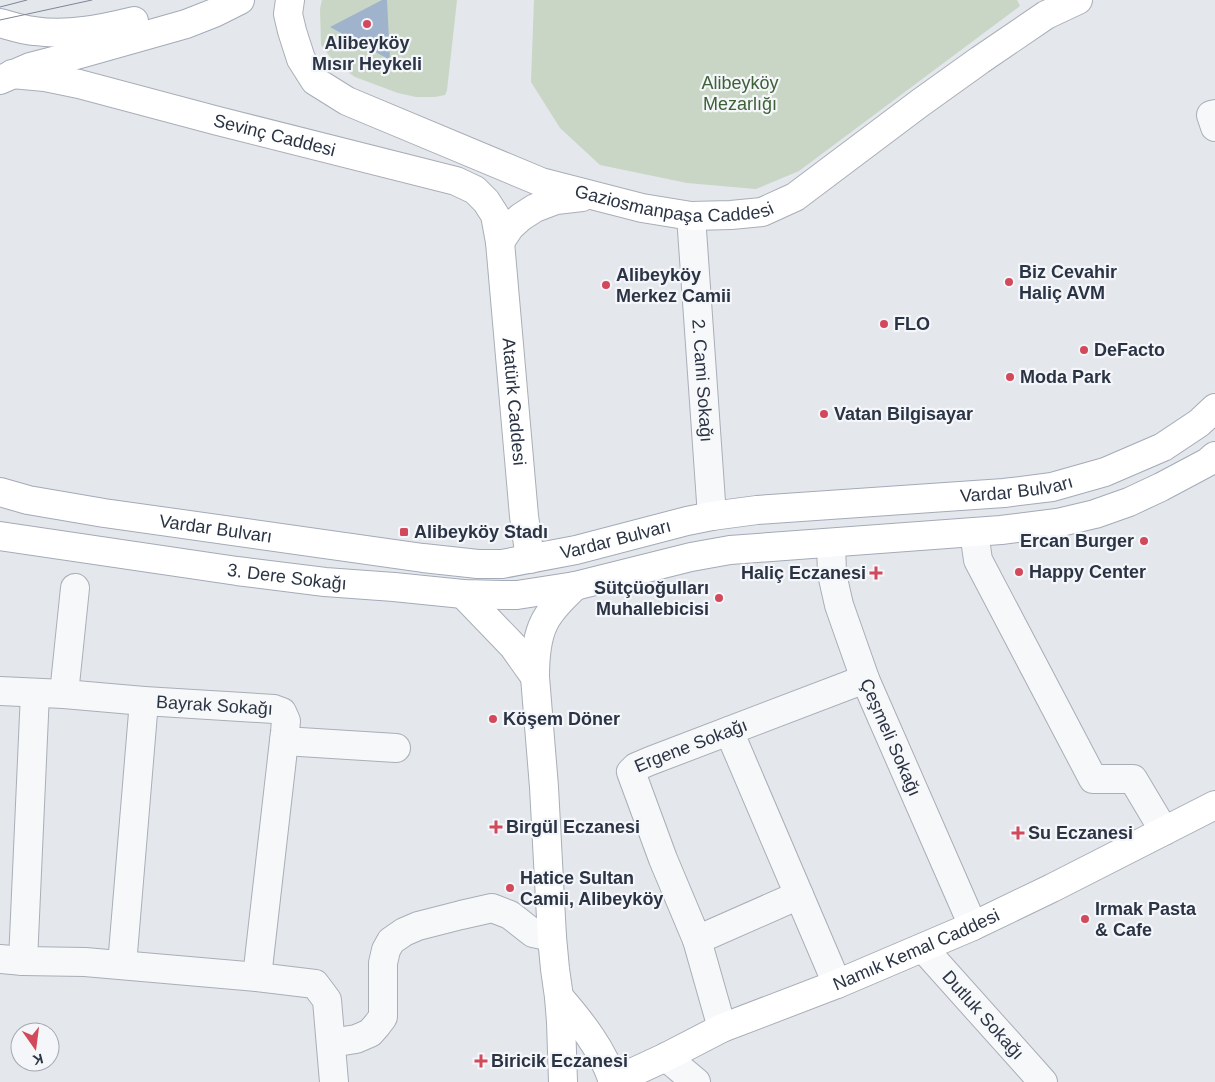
<svg xmlns="http://www.w3.org/2000/svg" width="1215" height="1082" font-family="Helvetica,sans-serif">
<style>
.green{fill:#c9d6c5}
.water{fill:#9fb4cc}
.lines{fill:none;stroke-linecap:round;stroke-linejoin:round}
.street-casing{stroke:#a9aeb7;stroke-width:30}
.secondary-casing{stroke:#a9aeb7;stroke-width:30}
.primary-casing{stroke:#a3abb8;stroke-width:30}
.street{stroke:#f7f8fa;stroke-width:28}
.secondary{stroke:#fff;stroke-width:28}
.primary{stroke:#fff;stroke-width:28}
.tram{stroke:#7d8696;stroke-width:1}
.poi-dot{fill:#d1495b;stroke:#f4f6f9;stroke-width:2}
.labels{text-anchor:middle;stroke-width:4.5;stroke-linejoin:round;paint-order:stroke}
.poi-label{font-size:18px;font-weight:bold;fill:#2b3445;stroke:#f4f6f9;text-anchor:start}
.park-label{font-size:18px;fill:#3f6138;stroke:#f4f6f9}
.street-label{font-size:18px;fill:#2b3445;stroke:#f4f6f9}
</style>
<rect width="100%" height="100%" fill="#e4e7ec"/>
<!-- green -->
<path class="green" d="M322,0h135l-10,90 -2,5 -10,2h-19l-18,-4 -43,-16 -20,-14 -14,-18 -1,-36z
M534,0h483l3,6 -221,165 -43,18 -69,-6 -87,-18 -40,-37 -29,-46z"/>
<!-- water -->
<path class="water" d="M382,0h5l3,60 -60,-33z"/>
<g class="lines">
<defs>
<g id="street">
<path d="M1215,114l-4,1 4,12"/>
<path id="s1" d="M691,216l21,300"/>
<path d="M974,532l4,28 115,219h40l31,52"/>
<path id="s2" d="M831,543l1,31 7,31 26,74 108,247"/>
<path id="s3" d="M0,691l64,3 80,7 130,8 8,3 4,9 -1,11 -28,245"/>
<path d="M64,694l11,-106"/>
<path d="M729,731l108,253"/>
<path d="M284,741l112,7"/>
<path d="M697,940l102,-45"/>
<path id="s4" d="M923,948l120,134"/>
<path d="M0,959l23,2 62,1 172,15 58,7 12,16 7,82"/>
<path d="M23,961l12,-268"/>
<path d="M122,965l22,-264"/>
<path id="s5" d="M722,1028l-25,-88 -34,-81 -32,-87 5,-5 14,-6 215,-82"/>
<path d="M331,1043l25,-4 14,-6 7,-8 6,-8v-54l3,-13 5,-9 13,-9 14,-6 43,-11 31,-7 18,7 23,18 19,4"/>
<path d="M666,1057l30,25"/>
</g>
<g id="secondary">
<path id="s6" d="M290,0l-2,14 4,17 9,28 14,22 32,20 194,81 101,26 49,8 40,-1 31,-3 33,-15 125,-94 60,-43 66,-45 32,-15"/>
<path id="s7" d="M12,74l33,3 34,7 139,37 238,60 19,9 11,11 9,14 5,27 24,274 6,43"/>
<path d="M500,242l10,-15 11,-10 14,-9 21,-8 26,-3"/>
<path d="M463,594l50,52 22,31"/>
<path d="M559,997c21,24 45,54 54,85"/>
<path d="M563,1082l-2,-60 -2,-25 -4,-28 -3,-32 -8,-150 -9,-110c0,-18 1,-38 9,-54 7,-15 20,-26 31,-37"/>
<path id="s8" d="M612,1082l54,-25 56,-29 115,-44 136,-58 79,-38 163,-83"/>
</g>
<g id="primary">
<path d="M0,23c11,3 23,7 34,8 34,5 67,-2 100,-10"/>
<path d="M0,80l30,-13 50,-13 106,-30 28,-11 26,-13"/>
<path id="s9" d="M0,492l28,8 76,13 319,45 55,6h24l74,-14 111,-29 25,-5 45,-6 247,-17 48,-6 53,-15 58,-25 36,-24 16,-15"/>
<path id="s10" d="M0,536l237,35 88,11 69,5 69,7 39,1h15l58,-9 116,-29 39,-7 271,-20 56,-7 38,-9 34,-12 32,-15 47,-25 7,-6"/>
</g>
</defs>
<!-- street casing -->
<use href="#street" class="street-casing"/>
<!-- secondary casing -->
<use href="#secondary" class="secondary-casing"/>
<!-- primary casing -->
<use href="#primary" class="primary-casing"/>
<!-- street -->
<use href="#street" class="street"/>
<!-- secondary -->
<use href="#secondary" class="secondary"/>
<!-- primary -->
<use href="#primary" class="primary"/>
<!-- tram -->
<path class="tram" d="M0,7l27,-7
M0,20l92,-20"/>
</g>
<!-- markers -->
<g class="poi-dot">
<circle cx="367" cy="24" r="5"/>
<circle cx="1009" cy="282" r="5"/>
<circle cx="606" cy="285" r="5"/>
<circle cx="884" cy="324" r="5"/>
<circle cx="1084" cy="350" r="5"/>
<circle cx="1010" cy="377" r="5"/>
<circle cx="824" cy="414" r="5"/>
<rect x="399" y="527" width="10" height="10" rx="2.5"/>
<circle cx="1144" cy="541" r="5"/>
<circle cx="1019" cy="572" r="5"/>
<path d="M873.5 565.5h5v5h5v5h-5v5h-5v-5h-5v-5h5z"/>
<circle cx="719" cy="598" r="5"/>
<circle cx="493" cy="719" r="5"/>
<path d="M493.5 819.5h5v5h5v5h-5v5h-5v-5h-5v-5h5z"/>
<path d="M1015.5 825.5h5v5h5v5h-5v5h-5v-5h-5v-5h5z"/>
<circle cx="510" cy="888" r="5"/>
<circle cx="1085" cy="919" r="5"/>
<path d="M478.5 1053.5h5v5h5v5h-5v5h-5v-5h-5v-5h5z"/>
</g>
<g class="labels">
<!-- poi labels -->
<g class="poi-label">
<text x="367" y="49" text-anchor="middle">Alibeyköy<tspan x="367" dy="21">Mısır Heykeli</tspan></text>
<text x="1019" y="278">Biz Cevahir<tspan x="1019" dy="21">Haliç AVM</tspan></text>
<text x="616" y="281">Alibeyköy<tspan x="616" dy="21">Merkez Camii</tspan></text>
<text x="894" y="330">FLO</text>
<text x="1094" y="356">DeFacto</text>
<text x="1020" y="383">Moda Park</text>
<text x="834" y="420">Vatan Bilgisayar</text>
<text x="414" y="538">Alibeyköy Stadı</text>
<text x="1134" y="547" text-anchor="end">Ercan Burger</text>
<text x="1029" y="578">Happy Center</text>
<text x="866" y="579" text-anchor="end">Haliç Eczanesi</text>
<text x="709" y="594" text-anchor="end">Sütçüoğulları<tspan x="709" dy="21">Muhallebicisi</tspan></text>
<text x="503" y="725">Köşem Döner</text>
<text x="506" y="833">Birgül Eczanesi</text>
<text x="1028" y="839">Su Eczanesi</text>
<text x="520" y="884">Hatice Sultan<tspan x="520" dy="21">Camii, Alibeyköy</tspan></text>
<text x="1095" y="915">Irmak Pasta<tspan x="1095" dy="21">&amp; Cafe</tspan></text>
<text x="491" y="1067">Biricik Eczanesi</text>
</g>
<!-- park labels -->
<g class="park-label">
<text x="740" y="89">Alibeyköy<tspan x="740" dy="21">Mezarlığı</tspan></text>
</g>
<!-- street labels -->
<g class="street-label">
<text dy="6" stroke="none"><textPath href="#s7" startOffset="270">Sevinç Caddesi</textPath></text>
<text dy="6" stroke="none"><textPath href="#s6" startOffset="471">Gaziosmanpaşa Caddesi</textPath></text>
<text dy="6" stroke="none"><textPath href="#s1" startOffset="165">2. Cami Sokağı</textPath></text>
<text dy="6" stroke="none"><textPath href="#s7" startOffset="698">Atatürk Caddesi</textPath></text>
<text dy="6" stroke="none"><textPath href="#s9" startOffset="1029">Vardar Bulvarı</textPath></text>
<text dy="6" stroke="none"><textPath href="#s9" startOffset="219">Vardar Bulvarı</textPath></text>
<text dy="6" stroke="none"><textPath href="#s9" startOffset="624">Vardar Bulvarı</textPath></text>
<text dy="6" stroke="none"><textPath href="#s10" startOffset="290">3. Dere Sokağı</textPath></text>
<text dy="6" stroke="none"><textPath href="#s3" startOffset="215">Bayrak Sokağı</textPath></text>
<text dy="6" stroke="none"><textPath href="#s2" startOffset="205">Çeşmeli Sokağı</textPath></text>
<text dy="6" stroke="none"><textPath href="#s5" startOffset="338">Ergene Sokağı</textPath></text>
<text dy="6" stroke="none"><textPath href="#s8" startOffset="332">Namık Kemal Caddesi</textPath></text>
<text dy="6" stroke="none"><textPath href="#s4" startOffset="90">Dutluk Sokağı</textPath></text>
</g>
</g>
<!-- north arrow -->
<g transform="translate(35 1047) rotate(166)"><circle r="24" fill="#f4f6f9" stroke="#a4a8b1"/>
<path d="M0-4L9 19L0 12L-9 19Z" fill="#d1495b"/>
<text y="-8" font-size="14" font-weight="bold" text-anchor="middle" fill="#2b3445">K</text>
</g>
</svg>
